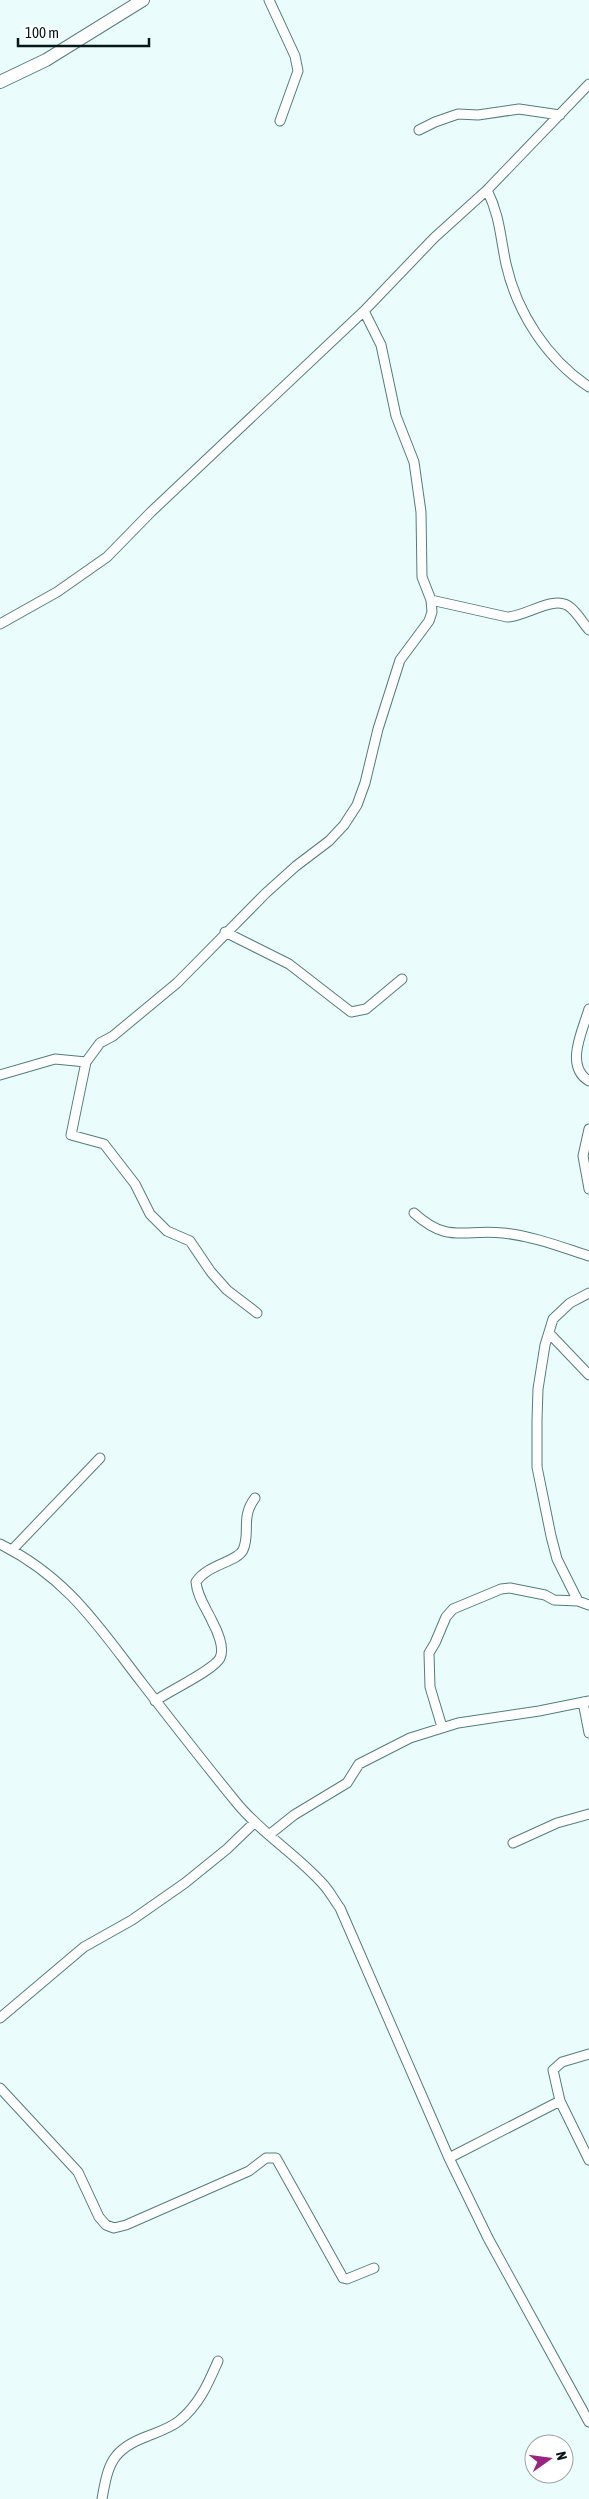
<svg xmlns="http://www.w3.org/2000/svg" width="589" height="2499" font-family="'Asap Condensed',sans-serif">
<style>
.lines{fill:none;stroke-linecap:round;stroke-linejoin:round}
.street-casing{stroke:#517e7c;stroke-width:11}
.secondary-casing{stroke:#517e7c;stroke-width:14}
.street{stroke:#fff;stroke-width:9}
.secondary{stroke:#fff;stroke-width:12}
</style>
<rect width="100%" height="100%" fill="#eafdfc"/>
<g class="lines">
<defs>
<path id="street" d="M269,0l26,56 3,15 -18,50
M419,130l16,-8 23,-8 20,1 41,-6 41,6
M487,190c13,26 13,46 19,74 11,49 41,95 83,123
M431,600l76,17c19,0 48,-24 64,-9 7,6 12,15 18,22
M0,624l57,-32 50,-35 44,-45 213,-201 70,-73 53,-48 102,-106
M225,932l64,32 62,48 15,-3 36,-30
M589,1009c-6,21 -25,57 0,72
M86,1062l-15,73 33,9 31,40 15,30 17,17 23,10 21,31 16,18 30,23
M0,1075l55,-16 31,3 14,-19 13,-7 64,-53 89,-90 30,-27 33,-25 15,-16 13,-20 8,-22 13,-54 22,-69 29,-39 3,-9 -1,-12 -9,-23 -1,-65 -7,-50 -18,-46 -15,-71 -17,-34
M589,1129l-6,27 6,33
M414,1213c34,31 49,16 89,20 30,3 58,14 86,23
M549,1333l40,42
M0,1544c68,34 98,82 142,139 31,40 62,80 94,119 25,31 60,52 86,81 7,7 12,17 18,25l109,250 39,80 101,184
M12,1550l88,-92
M578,1601l-21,-42 -6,-23 -14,-69v-47l1,-31 7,-44 8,-26 17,-16 19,-10
M155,1701c14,-10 59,-31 65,-43 5,-10 -3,-28 -8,-37 -6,-13 -15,-25 -16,-39 12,-18 41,-20 47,-32 8,-18 -3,-32 12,-52
M583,1702l6,31
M442,1727l-12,-40 -1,-34 6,-10 11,-26 7,-8 48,-20 9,-1 35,7 9,5 24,1 11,4
M269,1835l25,-20 53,-32 12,-19 51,-26 48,-15 81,-12 50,-10
M513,1843l44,-20 32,-9
M0,2018l84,-71 48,-27 53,-37 42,-34 28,-27
M589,2054l-27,8 -9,8 7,31 29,59
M0,2088l78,84 21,45 7,8 8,3 12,-3 123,-54 17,-13h10l67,120 4,1 27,-11
M449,2158l111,-57
M102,2499c6,-35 10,-50 46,-63 10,-4 22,-8 31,-15 20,-16 29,-37 39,-60"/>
<path id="secondary" d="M0,82l46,-22 97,-60"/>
</defs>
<!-- street casing -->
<use href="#street" class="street-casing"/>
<!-- secondary casing -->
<use href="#secondary" class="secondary-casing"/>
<!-- street -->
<use href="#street" class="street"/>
<!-- secondary -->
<use href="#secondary" class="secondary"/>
</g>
<!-- north arrow -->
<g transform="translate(549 2459) rotate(76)"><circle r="24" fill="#ffffff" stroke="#9ba3a3"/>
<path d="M0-4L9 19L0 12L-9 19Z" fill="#9a2581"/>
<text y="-8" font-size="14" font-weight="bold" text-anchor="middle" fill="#061918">N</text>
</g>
<!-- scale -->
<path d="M18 38v8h131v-8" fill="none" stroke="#061918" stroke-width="2.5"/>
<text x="25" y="38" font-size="15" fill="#061918" stroke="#ffffff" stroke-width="4" paint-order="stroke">100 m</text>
</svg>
